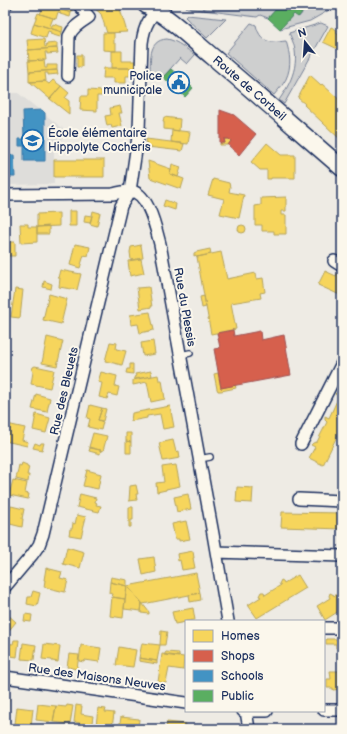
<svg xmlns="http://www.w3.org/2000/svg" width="347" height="734" font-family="'Balsamiq Sans',sans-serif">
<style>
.built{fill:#deddda}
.green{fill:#cecfcf;stroke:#747f96}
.homes{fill:#f6d55c;stroke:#b4a35d}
.shops{fill:#d6604d;stroke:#9e5152}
.schools{fill:#4393c3;stroke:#3775a5}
.public{fill:#5aae61;stroke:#478860}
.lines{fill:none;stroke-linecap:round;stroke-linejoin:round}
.service-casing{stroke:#1b2f5e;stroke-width:8}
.minor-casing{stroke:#1b2f5e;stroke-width:14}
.secondary-casing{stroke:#1b2f5e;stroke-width:19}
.service{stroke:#fbf7ec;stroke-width:5.5}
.minor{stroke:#fbf7ec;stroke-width:11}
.secondary{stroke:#fbf7ec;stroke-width:16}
.labels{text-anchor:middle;stroke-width:4;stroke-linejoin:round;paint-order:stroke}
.poi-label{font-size:12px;fill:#1b2f5e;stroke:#fbf7ec;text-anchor:end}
.street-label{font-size:12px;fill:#1b2f5e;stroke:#fbf7ec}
</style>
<rect width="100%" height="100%" fill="#eeebe4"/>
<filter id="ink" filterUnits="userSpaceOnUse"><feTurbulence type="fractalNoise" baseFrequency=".025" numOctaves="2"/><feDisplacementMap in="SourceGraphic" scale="8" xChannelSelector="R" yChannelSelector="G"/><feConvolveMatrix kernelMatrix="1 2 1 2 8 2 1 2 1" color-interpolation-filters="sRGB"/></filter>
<g filter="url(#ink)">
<!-- built -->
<path class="built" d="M5,93h13l49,39 -13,17v35l-49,1z"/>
<!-- green -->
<path class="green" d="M188,5h13l2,4 13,-4h64l-12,13 -8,-3 -3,2 -70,-9 -1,-2z
M307,5h31l-28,16 -30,8 14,-15 5,3 8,-10z
M187,15l39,4 -19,19 -22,-21z
M251,23l5,2c2,9 7,17 17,17 4,1 9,-1 13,-1 4,13 6,25 0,38 -3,6 -8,11 -12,16l-48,-42z
M321,23l7,3 -44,78 -5,-4c15,-21 23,-43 10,-67z
M167,39c11,2 19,10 28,16l-8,9 -7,-6 -17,19 -13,-1c1,-14 -3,-36 17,-37z"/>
<!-- homes -->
<path class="homes" d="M44,5h4l23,8 -1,4 -10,-3 1,-1 -3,-1 -2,7 -16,-5z
M48,5h12v1l3,1v-2l10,3 -2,5z
M91,5h27l2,4 7,23 -20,1 -6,-19z
M38,13l15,5 -3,8h2l1,-2 10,3 -1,5 -28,-9z
M34,23l28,9 -2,5 -10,-3 1,-2 -3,-1 -2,7 -15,-5z
M331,27l6,3 -1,3 6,4v14l-19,-9z
M103,33h11v11h2v7l-13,-1z
M44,39l1,8 2,-1 -1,-2 11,-1v5l-29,2 -1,-10z
M57,48l1,5 -11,1v-2h-2l1,8 -17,1 -1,-11z
M112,51h10v10h13v7h-23z
M77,55h5v12h-5z
M44,60l1,8h2v-3h10v5l-28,2 -1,-11z
M104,68h26v8h-4v7h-12v-5h-11z
M57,70l1,4 -10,1v-2h-3l1,8 -17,1v-10z
M310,75l11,10 1,-1 20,18v39l-38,-36 1,-1 -7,-6z
M53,80l8,6 -11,13 -20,-17 15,-1 4,3z
M61,86l8,7 -4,5 4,3v13l-19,-15z
M88,90l14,1v5h-5v15l-17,-1 1,-14h7z
M120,106l2,7h-3l3,13 -10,2 -1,-3 -4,1 -2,-10 6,-1 -1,-7z
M164,117l16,2 -1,12 -15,-2v-7h-1z
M172,130l18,2 -2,12 -17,-2z
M146,139l33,4 5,1 -2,7 -35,-4z
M224,139h5l2,2 -3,4h-8v-2h5z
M267,143l14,12h14v23h-24v1h-4v-9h-7l-9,-8z
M54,160h50v17h-50z
M148,161l23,8 -1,5 14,5 -3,10 -31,-11z
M172,164l9,3 -3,10 -8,-3z
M213,179l16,4 1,4 -1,5 15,3 -5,23 -19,-4 4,-15 -16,-4z
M286,197v14h-5v4h5v19h-12v-3h-12v-6h-7v-19l6,-1v-7z
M165,200l11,4 -1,6 -12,-4z
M69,211h7v15h-7z
M93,211l7,2 -3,13 -7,-2z
M59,213v13l-22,1v-13z
M85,215l7,1 -2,7 -6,-1z
M20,224h8v3h9v15l-16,1z
M238 229a4 4 0 1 1 8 0a4 4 0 1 1-8 0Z
M49,226v8h-12v-7z
M5,242h10v14h-10z
M75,244l15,3 -2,9 -4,-1 -4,13 -10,-3z
M141,245l2,13 -12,2 -1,-8 1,-5z
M210,249l1,5 -14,3 -1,-2 -2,1v-3l2,-1z
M221,252l6,27 29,-6 1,6 6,-1 2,14 -5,1 1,5 -30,5 5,26 -25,5 -14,-77z
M141,259l3,14 -14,3 -2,-15z
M60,270l21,4 -4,16 -18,-3 1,-9h-2z
M325,271l11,5 2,-4 2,2v4l2,1v17l-24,-11z
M44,281l8,3 -1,5 -8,-2z
M149,287l3,20 -12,2 -3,-21z
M15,289l8,1 -3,28 -9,-1z
M49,294l18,5 -6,25 -18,-4z
M204,296l2,11 -4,1 -2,-11z
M150,312l4,18 -14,3 -2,-9 -7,1 -1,-10z
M47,337l16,4 -6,25 -15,-3z
M153,341l2,13 -12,2 -2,-13z
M110,342l7,1 -1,6 10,2 -4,14 -17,-4z
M130,364h3v10l-7,-1 1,-4h3z
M35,366l19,4 -4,18 -19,-4 2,-12 -1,-2 1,-3z
M151,371l1,5 -17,3 -1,-2 2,-1 -1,-2z
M101,372l16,4 -2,10 4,1 -2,9 -8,-2 -2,5 -8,-2 3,-14 -4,-1z
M218,373l3,15 14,-3 1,3 -15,3h-3l-1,-2 -3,-15z
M158,375l1,5h3l3,19 -14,3 -4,-20 -14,3v-5z
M342,390v36l-19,39 -14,-7 6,-11 -4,-2 2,-2 4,-1 10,-20 -2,-2v-4l4,2 10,-22 -4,-2 3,-3 3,1z
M36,394l14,4 -3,14 -15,-3z
M90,405l12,3 -4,12 5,2 -2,8 -13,-3 2,-8 -3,-1z
M170,406l4,21 -11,2 -3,-15 -13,2v2l-16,3 1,-8z
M102,408l4,1 -3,12 -5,-1z
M36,414l14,4 -4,15 -13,-3z
M7,424l18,4 -3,12 6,2 -1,4 -22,-5v-7z
M93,433l14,3 -4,15 -14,-4z
M126,433h5v9l-5,-1z
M173,440l3,12 3,-1 1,7 -17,3 -4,-18z
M126,441l5,1v11h-5z
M35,443l5,2 1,-2h3l-2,7 -9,-2z
M90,448l11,2 -1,4 -11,-3z
M22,463l5,2v1l2,1 -2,8h2l-1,7 -12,-3 3,-14 2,1z
M176,465l4,21 -14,3v1l-9,2 -1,-9 8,-1 -2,-15z
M87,470l14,4 -3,15 -15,-3z
M13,480l14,3 -2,10 4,1 -1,5 -19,-4z
M136,485l2,9h-2l1,6 -8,1 1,-15z
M237,487l16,1 -1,15 -16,-1z
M80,494l16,4 -1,4 2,1 -1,2 5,1 -2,6 -22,-5z
M188,494l3,15 -14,3 -3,-15z
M11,506l13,3 -2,10h1l-1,8 -16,-4z
M129,507h4v13h-2v7h-2z
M282,512l60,1v16l-61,-2z
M77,515l9,2 -5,20 -12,-2 1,-6h2l1,-6 2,1z
M186,521l4,18 -11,2v-2h-4l-3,-15z
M67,547l17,5 -4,16 -17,-4z
M193,551l1,7h-1l2,10 -13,2 -2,-10 -2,1 -1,-7z
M154,557l2,15 -13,3 -3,-16z
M46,568l16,4 -2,6 8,2 -3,12 -21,-5 1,-7h-1z
M196,573l4,20 -11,2 -46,9 -16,-18z
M298,575l8,13 -49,30 -9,-13 13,-8 -2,-1 2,-4h3l1,3 16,-10 -2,-1 2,-4 2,1 1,2z
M111,577l16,3v6l-17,-4z
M110,582l17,4 -2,13 -13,-2 1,-3 -4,-1z
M127,586l15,17 -1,8 -17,-2z
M33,591l7,2 -3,13 -10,-2 1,-7h3z
M342,591v18l-17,11 -8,-14 13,-8 -1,-2 1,-3 4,2v1z
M200,593l1,7 -11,2 -1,-7z
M112,597l13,2 -2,19 -13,-2z
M142,603l7,9v2l-8,-1z
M193,608l2,12 -9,1v1l-11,2 -3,-12z
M6,613l10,9 -10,12 -1,-20z
M25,614l7,1 -1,7 -7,-1z
M161,631l6,1 -2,13h-5z
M326,639h15l1,9h-6v-4h-10z
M14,640h5l-2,17 -12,-2v-12l8,1z
M23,643l13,2 -2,15 -13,-1z
M142,643l18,2 -3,16 -18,-3z
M44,644l16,2 -2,16 -6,-1v-1l-10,-1z
M81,645l20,3 -2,14 -14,-2 -1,2 -5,-1z
M119,647l17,3 -3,17 -17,-2z
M166,652l13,1v4l-15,-2z
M69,654l10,1 -2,14 -10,-2z
M162,654l22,3 -1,13 -14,-2 -3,15 -8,-1z
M139,658l18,3v3l-18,-3z
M330,671h12v18l-9,1v-2h-6v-9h4z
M5,698h4l-2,19 -2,-1z
M38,704l18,2 -3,16 -17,-2z
M67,705l6,1 -3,18 -17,-2 3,-16 10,1z
M76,705l6,1 -1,8 12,2 -2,13 -12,-1 1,-5 -6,-1z
M17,707l16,2 -2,17 -16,-2z
M98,708l8,1 -1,3 9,1 -2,15 -16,-2z
M121,717l18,2 -1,10h-19z
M167,722l19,2 -1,5h-19z
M196,725l11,2v-2l11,2v2h-23z"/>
<!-- shops -->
<path class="shops" d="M220,110l14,5 22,19 -17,21 -11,-10 3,-4 -2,-2h-5l1,4h-5z
M233,330l1,6 26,-5 1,9 23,-5 7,40 -70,13 -7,-39 6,-1 -3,-15z"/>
<!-- schools -->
<path class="schools" d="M42,110l3,3v48h-21v-15h-5v-7h5l-1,-28z
M7,155h7l1,22h-10v-16h2z"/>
<!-- public -->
<path class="public" d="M280,5h27l1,1 -10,11 -4,-3 -14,15 -12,-11z
M171,69l22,19 -8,9 -22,-20z"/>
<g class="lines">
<defs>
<path id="service" d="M5,8l5,-3
M181,355l9,-2
M199,459l11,-2"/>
<path id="minor" d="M68,76l1,-40c4,-9 11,-13 20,-19l-10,-12
M5,195l108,-1c5,-1 11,-3 16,-3 19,-1 27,38 31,53l53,290 15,87
M334,261l8,5
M301,444l41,-81
M299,499l43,2
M216,552l126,4
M5,587l27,-32 7,-10 4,-11 78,-328 9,-15 9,-61 3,-87c2,-17 8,-29 23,-38
M324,628h18
M5,677l181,26
M324,710h18
M243,711h24
M246,711l3,18"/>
<g id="secondary">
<path id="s1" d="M146,5c25,13 45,34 67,52 43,36 86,74 129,111"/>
</g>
</defs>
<!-- service casing -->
<use href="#service" class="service-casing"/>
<!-- minor casing -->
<use href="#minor" class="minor-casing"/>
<!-- secondary casing -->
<use href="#secondary" class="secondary-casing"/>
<!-- service -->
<use href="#service" class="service"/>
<!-- minor -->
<use href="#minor" class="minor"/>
<!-- secondary -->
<use href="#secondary" class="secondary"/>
</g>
</g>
<!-- icons -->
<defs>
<symbol id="civic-ring" viewBox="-11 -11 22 22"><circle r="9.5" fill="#fbf7ec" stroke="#1f6fb2" stroke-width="1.5"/><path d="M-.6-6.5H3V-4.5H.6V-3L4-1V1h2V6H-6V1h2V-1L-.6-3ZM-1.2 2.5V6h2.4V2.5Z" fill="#1f6fb2"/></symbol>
<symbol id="school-ring" viewBox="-11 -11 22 22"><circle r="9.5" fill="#fbf7ec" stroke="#1f6fb2" stroke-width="1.5"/><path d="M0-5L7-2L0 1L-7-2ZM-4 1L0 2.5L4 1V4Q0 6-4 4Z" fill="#1f6fb2"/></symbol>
</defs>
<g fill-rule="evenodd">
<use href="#civic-ring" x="166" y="70" width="25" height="25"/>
<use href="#school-ring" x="20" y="128" width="25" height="25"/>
</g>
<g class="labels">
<!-- poi labels -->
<g class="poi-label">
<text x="162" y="80">Police<tspan x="162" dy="14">municipale</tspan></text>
<text x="48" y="137" text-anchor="start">École élémentaire<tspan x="48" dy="14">Hippolyte Cocheris</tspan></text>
</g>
<!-- street labels -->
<g class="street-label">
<text dy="4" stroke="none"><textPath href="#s1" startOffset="133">Route de Corbeil</textPath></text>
<text transform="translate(185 307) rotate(80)" y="4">Rue du Plessis</text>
<text transform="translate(64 391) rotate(-77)" y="4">Rue des Bleuets</text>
<text transform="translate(97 677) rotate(8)" y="4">Rue des Maisons Neuves</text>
</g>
</g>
<!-- margin -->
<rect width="347" height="734" fill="none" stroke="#fbf7ec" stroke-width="20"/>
<rect x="10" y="10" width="327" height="714" fill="none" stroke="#1b2f5e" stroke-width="1.5" filter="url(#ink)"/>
<!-- legend -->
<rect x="185" y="620" width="140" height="92" fill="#fbf7ec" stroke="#a1a7b3"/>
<rect x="193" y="630" width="20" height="12" fill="#f6d55c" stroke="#a1a7b3"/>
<text x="221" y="640" font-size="12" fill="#1b2f5e">Homes</text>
<rect x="193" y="650" width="20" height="12" fill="#d6604d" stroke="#a1a7b3"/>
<text x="221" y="660" font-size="12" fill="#1b2f5e">Shops</text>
<rect x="193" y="670" width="20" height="12" fill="#4393c3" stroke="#a1a7b3"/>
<text x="221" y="680" font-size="12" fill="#1b2f5e">Schools</text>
<rect x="193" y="690" width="20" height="12" fill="#5aae61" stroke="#a1a7b3"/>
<text x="221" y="700" font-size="12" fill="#1b2f5e">Public</text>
<!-- north arrow -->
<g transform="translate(305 42) rotate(343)" stroke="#fbf7ec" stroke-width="3" paint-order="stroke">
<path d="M0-3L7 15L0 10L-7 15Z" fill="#1b2f5e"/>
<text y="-6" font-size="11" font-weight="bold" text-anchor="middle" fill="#1b2f5e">N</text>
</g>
</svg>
